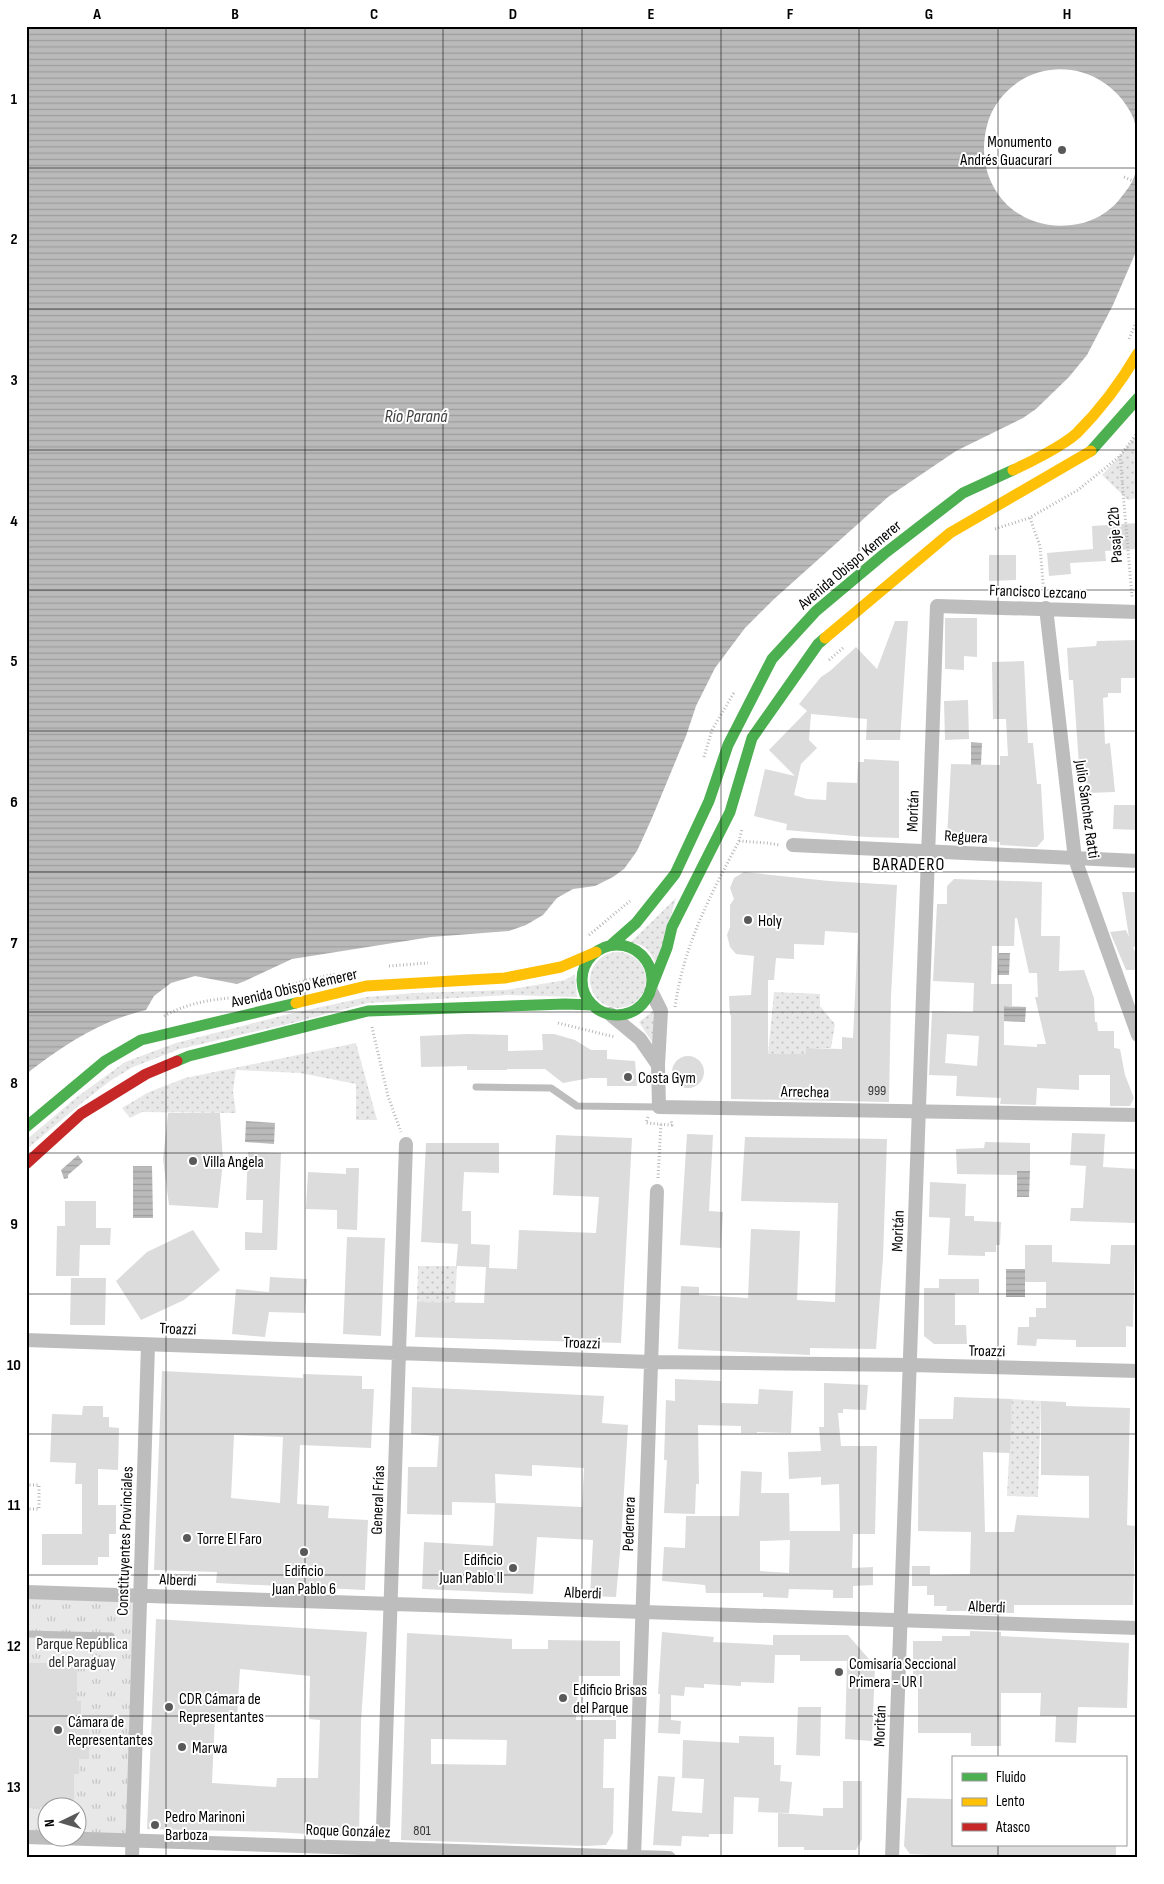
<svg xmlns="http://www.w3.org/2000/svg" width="1164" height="1884" font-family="'Sofia Sans Condensed',sans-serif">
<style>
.grass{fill:url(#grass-dots)}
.park{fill:url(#park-tufts)}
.water{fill:url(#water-rules)}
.building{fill:#dcdcdc;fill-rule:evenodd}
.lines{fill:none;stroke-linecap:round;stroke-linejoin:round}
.path{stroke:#b8b8b8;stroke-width:3;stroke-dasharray:1 2.5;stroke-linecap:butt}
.lane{stroke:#bdbdbd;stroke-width:7}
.street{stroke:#bdbdbd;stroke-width:14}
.fast{stroke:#4caf50;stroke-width:11}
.slow{stroke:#ffc107;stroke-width:11}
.jam{stroke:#c62828;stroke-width:11}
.grid{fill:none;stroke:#000;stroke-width:1;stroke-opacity:0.55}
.poi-dot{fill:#595959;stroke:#fff;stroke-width:2}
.labels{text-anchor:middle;stroke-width:4;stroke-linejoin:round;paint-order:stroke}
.number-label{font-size:14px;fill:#373737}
.poi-label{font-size:16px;fill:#000;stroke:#fff;text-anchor:start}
.street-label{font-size:16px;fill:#000;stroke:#fff}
.park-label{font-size:16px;fill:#2d2d2d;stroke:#fff}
.water-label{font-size:18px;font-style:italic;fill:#3e3e3e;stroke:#fff}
.neighbourhood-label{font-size:18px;letter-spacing:1px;fill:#000;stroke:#fff}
.neatline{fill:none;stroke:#000;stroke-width:2}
.grid-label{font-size:16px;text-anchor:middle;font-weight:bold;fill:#000}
</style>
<defs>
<pattern id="grass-dots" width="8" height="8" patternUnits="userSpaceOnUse" patternTransform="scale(1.25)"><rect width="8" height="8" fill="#e8e8e8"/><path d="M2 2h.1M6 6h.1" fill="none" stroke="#c5c5c5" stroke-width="1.8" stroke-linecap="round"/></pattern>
<pattern id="park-tufts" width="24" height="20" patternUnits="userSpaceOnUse" patternTransform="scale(1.25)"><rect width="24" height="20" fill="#e8e8e8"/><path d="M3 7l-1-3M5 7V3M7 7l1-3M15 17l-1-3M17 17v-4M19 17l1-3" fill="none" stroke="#c5c5c5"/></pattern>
<pattern id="water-rules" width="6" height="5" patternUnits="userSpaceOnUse" patternTransform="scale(1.25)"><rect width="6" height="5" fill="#bababa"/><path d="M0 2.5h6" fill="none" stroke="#9e9e9e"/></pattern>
</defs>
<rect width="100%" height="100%" fill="#fff"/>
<!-- grass -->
<path class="grass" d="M1138,432v66l-10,2 -26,-25 18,-19z
M676,898l-20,70c-3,-15 -11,-25 -26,-25z
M590 980a28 28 0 1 1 56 0a28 28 0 1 1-56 0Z
M575,974l2,23 -69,-2 -140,8 -76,20 -112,26 -47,18 -23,14 -27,21 -57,48v-10l51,-43 48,-35 51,-19 113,-29 78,-17 47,-4 92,-3 59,-10z
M774,992l46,2v12l15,18 -4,24h-24l-1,6h-38z
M654,1010l2,38 -17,-26z
M356,1043l21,77h-21v-36l-56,-11 -64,-3 -3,21 3,22 -94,-1 -12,6 -8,-10 25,-15 38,-15z
M418,1266h39l-2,37 -38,-1z
M1012,1399l29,2 -3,96 -31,-1z"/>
<!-- park -->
<path class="park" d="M26,1593l113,6 -6,236 -55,-2v-27h-30l-1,25h-21z"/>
<!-- water -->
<path class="water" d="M26,26h1112v110c-2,-7 -3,-15 -6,-21 -17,-34 -54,-53 -92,-43 -23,6 -45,26 -52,50 -18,60 27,114 90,102 16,-3 30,-11 41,-24 7,-9 15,-18 17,-30 2,-7 1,-15 2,-22v99l-25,58 -26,50 -18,22 -33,32 -13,9 -67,33 -68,46 -115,103 -28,28 -30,40 -19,38 -10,30 -34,82 -15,33 -13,18 -11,8 -18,9 -22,3 -16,9 -14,17 -17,10 -17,6 -78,6 -139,22 -47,22 -8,3 -42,-8 -24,7 -17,13 -8,14c-47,11 -82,35 -120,64z
M971,742l11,1 -1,22h-10z
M999,953h11l-1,22h-11z
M1004,1006l22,1 -1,15 -22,-1z
M246,1121l29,2 -1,21 -29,-2z
M78,1155l5,7 -15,13v3l-4,1 -3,-9z
M133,1166h19l1,52h-20z
M1017,1171h13l-1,26h-12z
M1006,1269h19v28h-19z"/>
<!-- building -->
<path class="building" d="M1138,523v26l-33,2 1,10 -36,2 1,11 -22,2 -2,-23 46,-4 -1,-23z
M989,555h27v25l-27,1z
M945,618h32v39l-13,-1v14l-19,-1z
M895,621h13l-8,119h-34l1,-21 -56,-5 -2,26 8,8 -16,16 -7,31 13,4 19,1 1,-18 30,1 1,-21h6v-3l35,2v77l-33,-1 -80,-7 1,-6 -33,-8 11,-47 30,7 -26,-26 38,-39 -8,-7 22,-27 9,-6 26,-24 21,22z
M1138,640v38h-17v15h-13v4l-5,1 2,46 5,-1 5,49 -28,1 -2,-14h-5l-7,-99h-4l-2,-32 29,-2 1,-5z
M1024,661l4,82h5l4,41h4l3,55 -7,8h-3l-34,-2v-3l-53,-4 4,-74 49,1v-9h8l-2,-37h-13l-1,-57z
M968,700l1,39 -24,1 -1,-39z
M1114,805h24v25l-25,-1z
M744,872l85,9 68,4 -6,111 -2,106 -158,-3v-84h-1l-1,-19 22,-1 3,-39 -18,-2 -6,-7 -3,-12 3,-8v-22l4,-6 -4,-11 4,-10zM825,931l33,2 -5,105 -11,-1v12l-36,-1v6h-38v-74h6l2,-22 18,1v-15l30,1z
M954,879l88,3 -1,54h19l-1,35 25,-1 10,28 1,24h2l1,9h16v17l6,1 5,26 9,23 -4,8h-20v-31h-31v15l-42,-2 -1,17 -36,-1 1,-6 -45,-2 1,-20 -28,-1 3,-64 41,1 1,-29 -41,-2 4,-77h10v-18zM1015,918h2l12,55h8l1,24h-3l11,47h-9v3l-33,-2v-39l8,1v-23h-21l1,-38h22zM947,1034l32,2 -2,30 -32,-3z
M1122,892h16v55h-5l5,12v11h-12l-16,-38 16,-2 3,7z
M468,1034l40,1v16l35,-1 -1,-16h12l21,6 16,10h16v9l28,2 2,25h-30v-8h-17l-27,5 -18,-14h-38v1h-40v-4l-46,1 -1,-31z
M672 1072a16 16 0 1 1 32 0a16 16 0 1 1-32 0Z
M168,1113h52l3,49 -5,46 -49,-3 -6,-46z
M1072,1133l33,1 -2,33 35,2 -3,54 -65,-2 1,-13h12l3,-42 -16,-1z
M687,1134l26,1 -4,76 14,1 -2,36 -41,-3z
M556,1135l76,3 -11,205 -206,-6 2,-35 67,1 2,-36 -30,-1 2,-22 -37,-2 5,-99h73v30l-35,-1 -2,39h9v33l19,1 -1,23 28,1 2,-39 77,3 3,-36 -46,-2z
M745,1137l142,2 -4,119 -7,91 -66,-1v7l-132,-6 3,-63 18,1v8l49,3 3,-69 49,2 -3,69 38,2 3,-99 -97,-2z
M985,1142l45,1v28h-13v4l-60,-1 -1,-25 28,-1z
M248,1152l33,1 -4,97h-32v-18l17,1 1,-33h-17z
M346,1168h13l-2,62 -20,-1v-19l-31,-1 2,-37 38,2z
M930,1182l36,2 -1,32h9v5l27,1 -1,23h-4v7h-11v4l-37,-1 2,-37 -21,-1z
M65,1201h31v27h15l-1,17h-30l-1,31h-23l1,-50h8z
M193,1230l27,40 -36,30 -43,20 -25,-39 31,-29z
M347,1237l38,1 -4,98 -38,-2z
M1025,1245h27v17l58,2 1,-19h24l-2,82 -7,-1v21h-50v-7l-39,-1 -1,7 -19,-1 1,-18h11v-10h7v-9h10v-26h-21z
M270,1277l37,2 -2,34 -36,-1 -4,25 -33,-3 4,-45 33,3z
M71,1278h35l-1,47h-35z
M939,1279h40v14h-24v32h11l1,19h-33l-10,-8v-48h15z
M162,1371l141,7v-4l59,2v13h12l-3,59 -71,-3 -3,59 32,2 -1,12 40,2 -3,70 -149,-7 1,-11 -63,-2zM234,1435l49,2 -3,66 -49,-5z
M675,1379l46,2v22l37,1 1,-15 34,2 -2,42 -34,-1v1h-16v-7l-43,-1 1,59h-3l-1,30 -31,-1 3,-53h-3l2,-60 9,1z
M824,1383l44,2 -2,25 -23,-1v4h-5l3,33h36l-2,88h-22l-1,34 21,-1v18l-20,1v12h-20v-8l-44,-1 -1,9 -25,-1v-4h-57l-1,-8 -43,-4 2,-34 21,1 1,-32h53l2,-45 21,1 -1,21h28l1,47v-9h50l-1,-47 -18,1v-8l-32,2 -1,-27 33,-1 -2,-24h5zM790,1540l-1,33 -29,-2v-30z
M412,1387l192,9 -2,27 26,2 -7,116 -5,56 -26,-1 3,-56 -56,-3 -4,57 -111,-5 2,-47 69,4 2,-43 87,4 2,-39 -52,-3v11l-37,-2 1,29 -44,-1v13l-45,-1 1,-47h29l2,-31 -28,-2z
M954,1397l58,2 -2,54 -27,-1 2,80h29l3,-17 72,3v-42l-48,-1v-74l25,1v4l64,2 -3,117 8,1 -2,79h-119v8h-13v2l-31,-1v-3h-24l1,-5h-13v-11h-7v-9h-15v-20h18v9l40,-1 1,-42 -53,-1 1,-112h34z
M83,1406h20v11h6v10l10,1 -1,42 -20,-1v36h18v29h-7v23h-11v8h-56v-31h40v-50h-7l1,-21 -26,-1 2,-48 30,1z
M156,1619l211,13 -6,89 -2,116 -85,-5 -127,-3zM240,1669l70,7 -1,43 11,1 -2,58h-41l-1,9 -64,-4 3,-67 22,1z
M970,1631l31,1v4l128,7 -2,65 -49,-1 -2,36 -21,-1 1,-26h-16l1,-23h-40v53h-30v-13h-53v-48h-5v-44h29v-5h28z
M662,1632l52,5 -1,5 60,3v-10h75l27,31 -3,75 -27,-2 2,-78h-47v-6h-25l-1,28 -33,-1v4l-37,-2v4l-19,-1 -1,9 -13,-1v25l10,1 -1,13 -22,-1 2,-39h-2z
M407,1633l105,6v10h36v-9l72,1v35h-41l-3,44h40v19h-12l-1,49h11l-1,45 -7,12 -20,1 -185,-6zM431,1739l76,1 -1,25 -75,-1z
M26,1663h51v38h4v20h8v38h-10v15h-5v32l-48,2z
M798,1707h23l-1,49 -24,-1z
M739,1736l35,1v28h7l-1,16 12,1 -3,31 -31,-1 1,-14 -25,-1 -1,37h-24v3l-27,-1 -1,10 -28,-1 5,-69 17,1 -3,34 30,2 2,-34 -22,-1 1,-38 56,3z
M843,1781h19v58l-6,11h-52v-3h-26v-34l45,3v-8h20z
M907,1798l46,1v46h163v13h-127l-79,-4 -6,-8z"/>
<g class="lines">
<!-- path -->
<path class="path" d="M1124,177l14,6
M1129,339l9,-21
M1120,456l12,141
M1030,518l10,28 4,49
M995,529l34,-11 49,-28 42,-34 18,-24
M829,660l14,-12
M704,757l8,-27 23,-39
M739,841l28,2 13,2
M589,935l41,-34
M389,966l39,-3
M286,986l28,-8 22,-4
M675,1007c9,-63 35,-111 64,-166l3,-12
M164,1016c26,-14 49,-17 78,-19
M558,1023l57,14
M372,1027l16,69 13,36
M648,1117l-2,6 26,2 -1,-5
M658,1178l3,-55
M26,1485h13v24h-13"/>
<!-- lane -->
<path class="lane" d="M476,1087l75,1 26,18 82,1
M26,1634l85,2"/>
<!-- street -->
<path class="street" d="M1046,608l29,251 63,176
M793,845l345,16
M651,991l10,20 -3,54 1,42 479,8
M610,1014l30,25 18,26
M26,1340l624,22 260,3 228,6
M26,1592l1112,36
M26,1837l643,21
M132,1858l16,-513
M382,1858l24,-714
M634,1858l23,-667
M892,1858l45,-1252 201,6"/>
<!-- fast -->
<path class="fast" d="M1091,451l47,-53
M611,945l25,-22 39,-49 34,-73 19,-56 44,-86 44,-48 68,-57 79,-61 50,-23
M582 980a35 35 0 1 1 70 0a35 35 0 1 1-70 0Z
M652,986l15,-38 5,-21 58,-115 22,-74 66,-94 7,-6
M177,1061l12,-5 179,-45 197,-7 28,1
M26,1127l79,-66 36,-21 155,-37"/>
<!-- slow -->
<path class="slow" d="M1013,470c18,-8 51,-25 64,-37 24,-24 44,-51 61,-80
M825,638l125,-105 141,-82
M296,1003l70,-17 139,-8 56,-11 35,-15"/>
<!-- jam -->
<path class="jam" d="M26,1164l55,-50 65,-40 31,-13"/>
</g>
<!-- grid -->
<path class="grid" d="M166,26v1832M305,26v1832M443,26v1832M582,26v1832M721,26v1832M859,26v1832M998,26v1732M26,168h1112M26,309h1112M26,450h1112M26,590h1112M26,731h1112M26,872h1112M26,1012h1112M26,1153h1112M26,1294h1112M26,1434h1112M26,1575h1112M26,1716h1112M998,1845v13"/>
<!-- markers -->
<g class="poi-dot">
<circle cx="1062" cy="150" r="5"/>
<circle cx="748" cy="920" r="5"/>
<circle cx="628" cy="1077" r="5"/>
<circle cx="193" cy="1161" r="5"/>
<circle cx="187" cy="1538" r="5"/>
<circle cx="304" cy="1552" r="5"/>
<circle cx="513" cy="1568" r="5"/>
<circle cx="839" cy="1672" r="5"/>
<circle cx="563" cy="1698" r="5"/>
<circle cx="169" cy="1707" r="5"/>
<circle cx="58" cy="1730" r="5"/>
<circle cx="182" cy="1747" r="5"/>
<circle cx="155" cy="1825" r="5"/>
</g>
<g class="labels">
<!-- number labels -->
<g class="number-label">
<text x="877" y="1095">999</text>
<text x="422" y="1835">801</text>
</g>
<!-- poi labels -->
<g class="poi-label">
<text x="1052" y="147" text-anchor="end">Monumento<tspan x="1052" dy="18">Andrés Guacurarí</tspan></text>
<text x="758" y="926">Holy</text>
<text x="638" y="1083">Costa Gym</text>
<text x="203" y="1167">Villa Angela</text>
<text x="197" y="1544">Torre El Faro</text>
<text x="503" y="1565" text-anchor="end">Edificio<tspan x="503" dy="18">Juan Pablo II</tspan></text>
<text x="304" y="1576" text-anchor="middle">Edificio<tspan x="304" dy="18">Juan Pablo 6</tspan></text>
<text x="849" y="1669">Comisaría Seccional<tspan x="849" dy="18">Primera - UR I</tspan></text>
<text x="573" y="1695">Edificio Brisas<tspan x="573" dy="18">del Parque</tspan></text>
<text x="179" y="1704">CDR Cámara de<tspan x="179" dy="18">Representantes</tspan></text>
<text x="68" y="1727">Cámara de<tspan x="68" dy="18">Representantes</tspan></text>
<text x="192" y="1753">Marwa</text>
<text x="165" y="1822">Pedro Marinoni<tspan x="165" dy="18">Barboza</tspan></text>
</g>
<!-- street labels -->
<g class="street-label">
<text transform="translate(1114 535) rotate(-94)" y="6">Pasaje 22b</text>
<text transform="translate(849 564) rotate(-40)" y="6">Avenida Obispo Kemerer</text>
<text transform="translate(1038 591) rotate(2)" y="6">Francisco Lezcano</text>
<text transform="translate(1088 809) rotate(82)" y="6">Julio Sánchez Ratti</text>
<text transform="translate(912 811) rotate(-88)" y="6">Moritán</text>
<text transform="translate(966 836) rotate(3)" y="6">Reguera</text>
<text transform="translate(294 987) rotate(-13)" y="6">Avenida Obispo Kemerer</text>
<text transform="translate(805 1091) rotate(1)" y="6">Arrechea</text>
<text transform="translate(897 1231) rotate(-88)" y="6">Moritán</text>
<text transform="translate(178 1328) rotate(2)" y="6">Troazzi</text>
<text transform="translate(582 1342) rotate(2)" y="6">Troazzi</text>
<text transform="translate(987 1350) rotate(1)" y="6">Troazzi</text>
<text transform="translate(377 1500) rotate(-88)" y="6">General Frías</text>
<text transform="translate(628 1524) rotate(-88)" y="6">Pedernera</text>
<text transform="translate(124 1541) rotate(-88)" y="6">Constituyentes Provinciales</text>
<text transform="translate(178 1579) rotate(2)" y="6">Alberdi</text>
<text transform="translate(583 1592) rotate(2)" y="6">Alberdi</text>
<text transform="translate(987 1606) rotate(2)" y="6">Alberdi</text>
<text transform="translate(879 1726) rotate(-88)" y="6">Moritán</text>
<text transform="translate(348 1830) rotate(2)" y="6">Roque González</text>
</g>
<!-- park labels -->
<g class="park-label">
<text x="82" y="1649">Parque República<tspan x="82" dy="18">del Paraguay</tspan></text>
</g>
<!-- water labels -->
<g class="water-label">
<text x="416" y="422">Río Paraná</text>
</g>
<!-- neighbourhood labels -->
<g class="neighbourhood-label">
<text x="909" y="870">BARADERO</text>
</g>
</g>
<!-- border -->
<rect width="1164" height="1884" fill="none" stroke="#ffffff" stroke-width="55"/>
<!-- legend -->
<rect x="952" y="1756" width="175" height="90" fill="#ffffff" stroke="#999999"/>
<rect x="962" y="1773" width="25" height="8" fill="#4caf50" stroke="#999999"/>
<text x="996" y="1782" font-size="15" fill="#000000">Fluido</text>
<rect x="962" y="1798" width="25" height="8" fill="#ffc107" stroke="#999999"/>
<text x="996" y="1806" font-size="15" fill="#000000">Lento</text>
<rect x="962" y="1823" width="25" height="8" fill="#c62828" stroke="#999999"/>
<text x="996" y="1832" font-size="15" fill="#000000">Atasco</text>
<!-- north arrow -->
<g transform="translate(62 1822) rotate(265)"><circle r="24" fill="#ffffff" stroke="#999999"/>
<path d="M0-4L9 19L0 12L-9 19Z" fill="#595959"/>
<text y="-8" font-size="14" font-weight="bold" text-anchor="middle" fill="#000000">N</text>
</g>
<rect x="28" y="28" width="1108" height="1828" class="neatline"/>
<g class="grid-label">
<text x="97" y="19">A</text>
<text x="235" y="19">B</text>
<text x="374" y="19">C</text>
<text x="513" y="19">D</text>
<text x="651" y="19">E</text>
<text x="790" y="19">F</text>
<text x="929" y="19">G</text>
<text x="1067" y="19">H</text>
<text x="14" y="104">1</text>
<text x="14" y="244">2</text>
<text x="14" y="385">3</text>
<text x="14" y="526">4</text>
<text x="14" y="666">5</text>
<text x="14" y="807">6</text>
<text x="14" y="948">7</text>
<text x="14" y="1088">8</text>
<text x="14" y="1229">9</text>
<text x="14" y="1370">10</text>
<text x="14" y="1510">11</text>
<text x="14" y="1651">12</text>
<text x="14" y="1792">13</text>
</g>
</svg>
